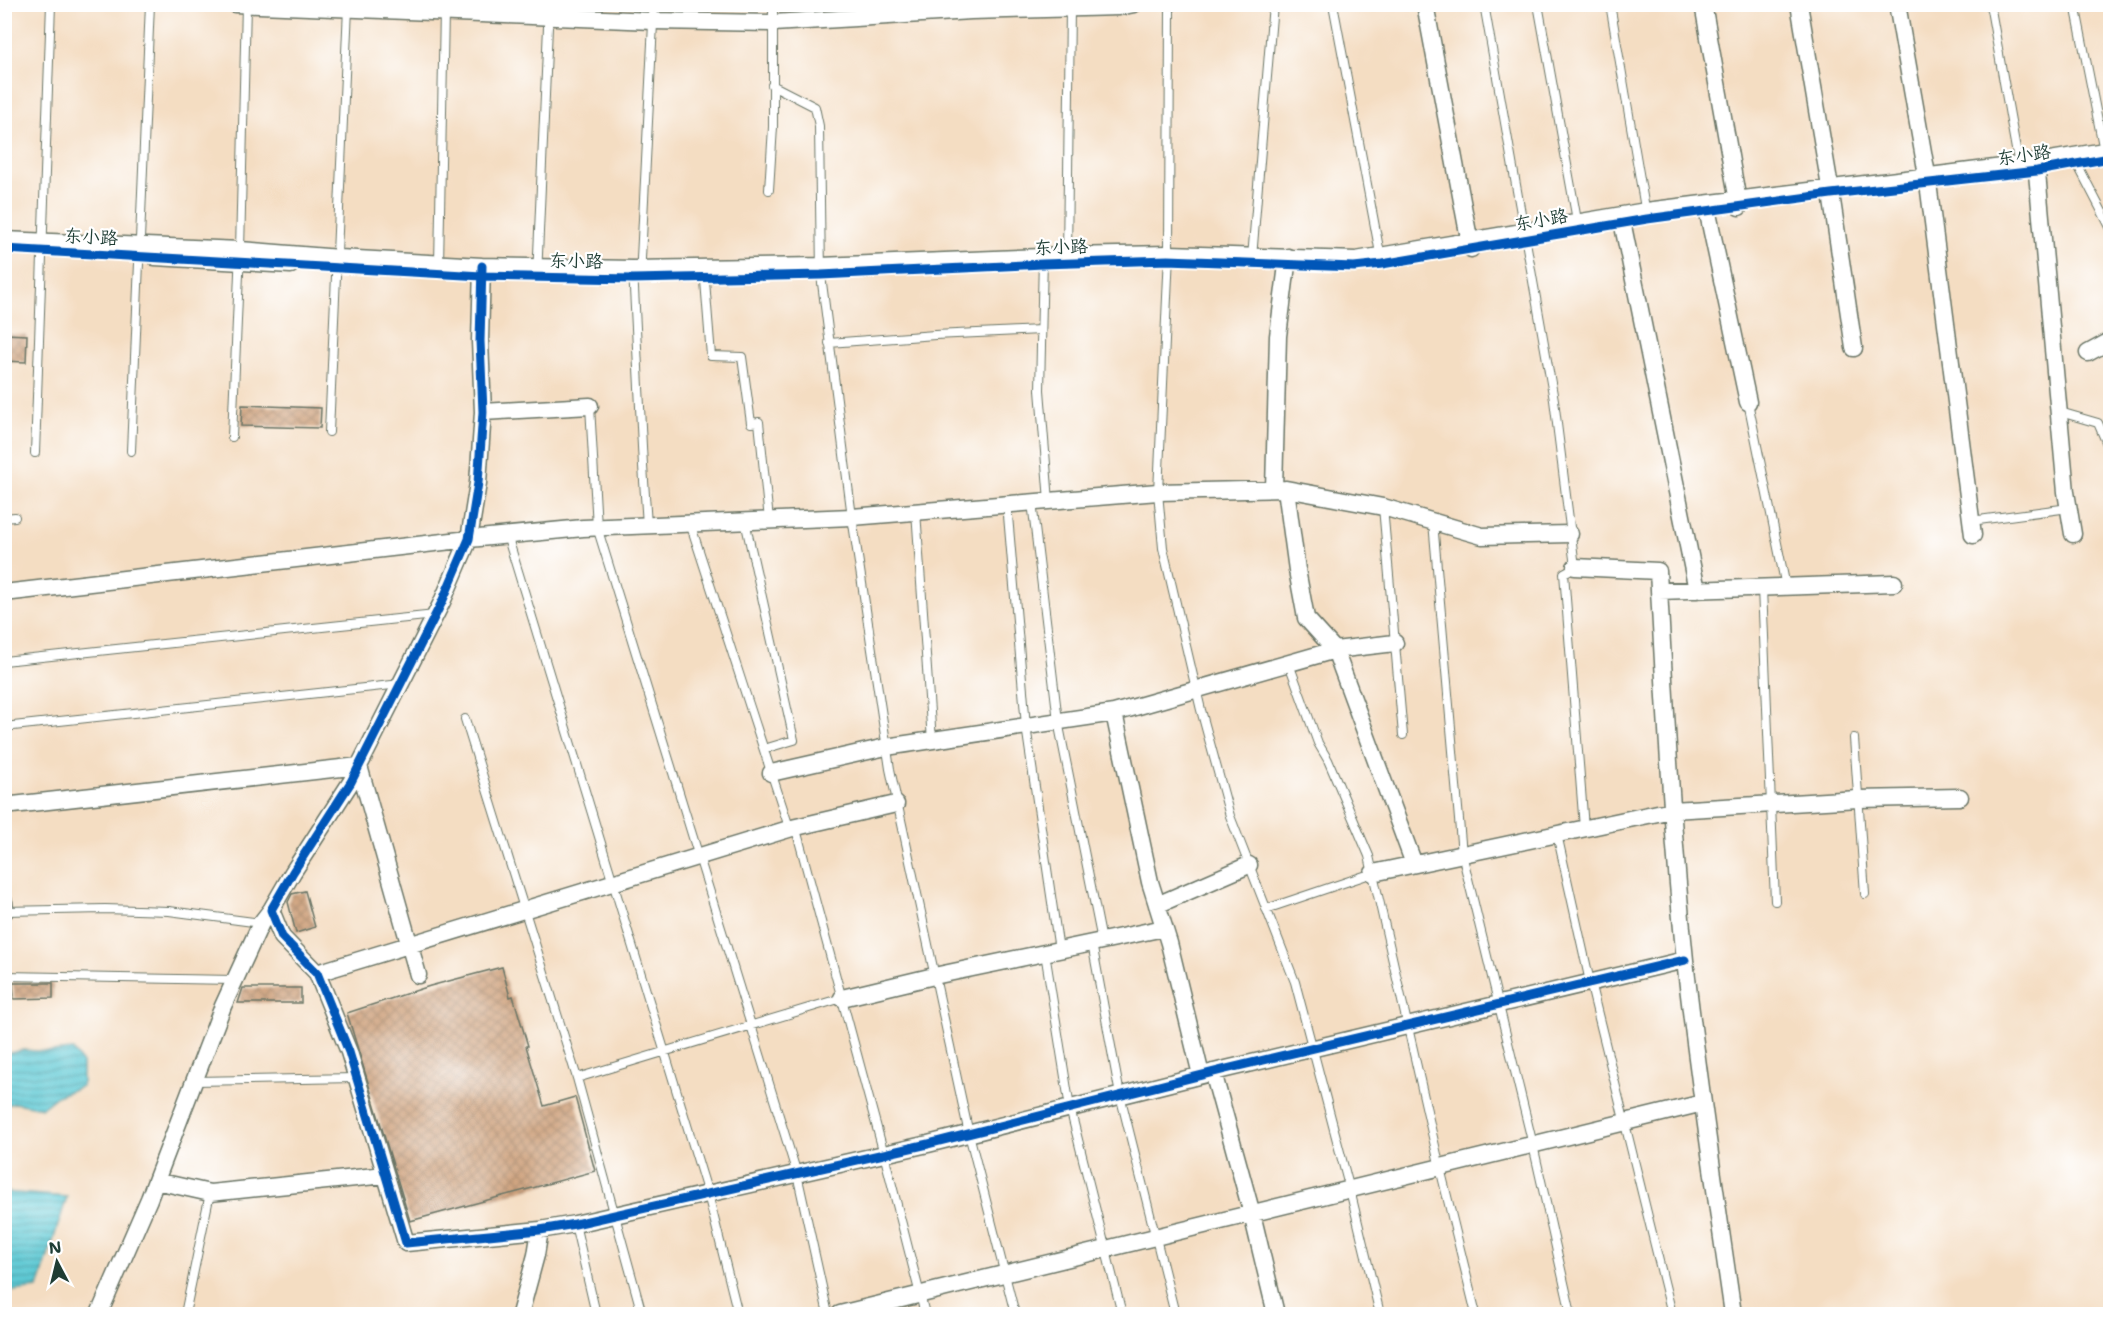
<svg xmlns="http://www.w3.org/2000/svg" width="2115" height="1319" font-family="'Shantell Sans','LXGW WenKai TC',sans-serif">
<style>
.water{fill:url(#water-rules);stroke:#3e8384;stroke-width:1.5}
.building{fill:url(#building-cross-hatch)}
.lines{fill:none;stroke-linecap:round;stroke-linejoin:round}
.lane-casing{stroke:#6a7566;stroke-width:10}
.street-casing{stroke:#6a7566;stroke-width:19}
.lane{stroke:#fff;stroke-width:8}
.street{stroke:#fff;stroke-width:16}
.cycleway-casing{stroke:#fff;stroke-width:13}
.cycleway{stroke:#0057b8;stroke-width:9}
.labels{text-anchor:middle;stroke-width:4.5;stroke-linejoin:round;paint-order:stroke}
.street-label{font-size:18px;fill:#1f3d34;stroke:#fff}
</style>
<defs>
<pattern id="water-rules" width="6" height="5" patternUnits="userSpaceOnUse" patternTransform="scale(1.5)"><rect width="6" height="5" fill="#5dc9d4"/><path d="M0 2.5h6" fill="none" stroke="#4ca4ad"/></pattern>
<pattern id="building-cross-hatch" width="8" height="8" patternUnits="userSpaceOnUse" patternTransform="scale(1.5)"><rect width="8" height="8" fill="#cc9d76"/><path d="M0 0l8 8M0 8l8-8" fill="none" stroke="#a58162"/></pattern>
</defs>
<rect width="100%" height="100%" fill="#fff"/>
<filter id="ink" filterUnits="userSpaceOnUse"><feTurbulence type="fractalNoise" baseFrequency=".0167" numOctaves="2"/><feDisplacementMap in="SourceGraphic" scale="12" xChannelSelector="R" yChannelSelector="G"/><feConvolveMatrix kernelMatrix="1 2 1 2 8 2 1 2 1" color-interpolation-filters="sRGB"/></filter>
<filter id="wash" filterUnits="userSpaceOnUse"><feTurbulence type="fractalNoise" baseFrequency=".008" numOctaves="4" result="noise"/><feDisplacementMap in="SourceGraphic" scale="24" xChannelSelector="R" yChannelSelector="G"/><feGaussianBlur stdDeviation="1.35" result="paint"/><feColorMatrix in="noise" values="0 0 0 0 0 0 0 0 0 0 0 0 0 0 0 0 0 1.4 0 .05"/><feComposite in="paint" operator="in"/></filter>
<g filter="url(#wash)">
<rect width="100%" height="100%" fill="#f4ddc2"/>
<!-- water -->
<path class="water" d="M23,1050l28,2 22,-2 9,13v23l-25,10 -15,12 -27,-5 -10,2v-51z
M4,1192l63,5 -29,91 -33,4z"/>
<g id="blocks">
<!-- building -->
<path class="building" d="M4,334l23,1 -1,27 -22,-1z
M242,405l79,3 -1,20 -79,-2z
M305,891l10,36 -19,6 -8,-31 4,-8z
M502,967l8,30 3,-1 15,50h-2l18,60 31,-9 20,74 -185,50 -63,-208 83,-27z
M13,983h40v15l-39,1z
M243,988h58v15h-63z"/>
</g>
</g>
<g filter="url(#ink)">
<use href="#blocks" fill-opacity="0" stroke="#6a7566" stroke-width="1.5"/>
<g class="lines">
<defs>
<path id="lane" d="M1170,4l-1,250 -11,238 5,56 38,162 29,106 65,166 55,208 30,124
M1333,4l49,260
M1484,4l70,396 21,167 -11,6 20,255
M1538,4l40,222
M1610,4l36,210
M1990,4l29,162
M2075,4l29,147
M772,85l43,22 4,19 2,149 31,242 38,252 79,365 46,180
M2073,156l37,71
M769,190l4,-63v-123
M1043,257l-3,133 9,111
M1067,257l3,-249
M1252,258l21,-254
M439,264l5,-253
M704,268l7,88 31,1 9,66 8,-1 10,98
M633,269l10,197 4,59
M537,277l12,-273
M640,278l14,-274
M829,343l106,-8 106,-5
M1748,402l38,185
M590,406l7,121 200,647 31,140
M2060,412l38,11 12,28
M329,432l19,-424
M232,437l8,-187 6,-246
M131,451l19,-447
M35,453l16,-449
M1032,502l26,219 44,220
M1007,504l19,222 33,224
M1383,507l20,228
M916,511l16,230
M4,518l11,-1
M745,521l49,219 -30,9
M1971,521l98,-13
M1433,522l29,332 71,291 38,169
M690,523l98,301 9,9 87,321 41,160
M507,535l201,659 30,120
M1762,588l13,313
M4,661l431,-46
M1289,664l29,79 10,17 41,96 71,312 36,146
M465,719l112,359 65,236
M4,727l397,-43
M1854,738l11,156
M1557,834l33,148 82,332
M1266,909l107,-36
M5,911l100,-2 64,2 92,12
M1092,943l28,152 55,219
M1045,953l25,155 52,206
M4,976l231,4
M577,1078l265,-80
M195,1081l161,-3
M575,1224l21,90
M185,1314l25,-121"/>
<path id="street" d="M235,4l418,17 120,2 198,-12 148,-4 15,-3
M1425,4l46,245
M1703,4l36,203
M1799,4l31,183 24,161
M1897,4l30,171 46,360
M2036,162l30,330 7,42
M1706,204l42,198
M1621,216l76,374
M4,240l236,10 99,8 143,8 151,3 187,-3 247,-10 102,-2 187,6 290,-49 373,-46 91,-15
M155,257l136,8
M482,266l-2,75 3,71 -5,71 -9,56 -27,63 -91,180 -58,90 -22,38 11,27 35,36 32,79 57,191 134,-13 35,-6 353,-80 298,-75 459,-109
M2088,353l22,-12
M483,412l107,-6
M1274,489l4,-153 10,-79
M1286,489l11,81 9,48 29,32 79,214
M1575,567l83,4c7,130 14,260 27,389 13,118 31,236 48,354
M1659,591l235,-8
M4,593l465,-54 114,-11 269,-11 306,-25 128,-3 97,18 99,29 88,-2
M1114,713l36,169 19,61 32,132
M771,773l115,-26 228,-34 221,-63 60,-7
M4,806l355,-40 59,209
M1373,873l299,-63 186,-11 102,-2
M4,902l1,9
M1157,905l92,-40
M317,973l475,-145 104,-24
M842,998l92,-22 230,-48
M1213,1072l39,142 24,100
M156,1181l54,12 175,-18
M99,1314l50,-115 74,-193 38,-83 10,-13
M520,1314l16,-59 4,-25
M840,1314l863,-211"/>
</defs>
<!-- lane casing -->
<use href="#lane" class="lane-casing"/>
<!-- street casing -->
<use href="#street" class="street-casing"/>
<!-- lane -->
<use href="#lane" class="lane"/>
<!-- street -->
<use href="#street" class="street"/>
<defs>
<path id="cycleway" d="M4,249l478,27 151,3 188,-4 222,-11 125,-4 186,7 28,-3 265,-45 184,-25 206,-23 73,-13
M482,266l-2,75 3,71 -5,71 -9,56 -27,63 -91,180 -58,90 -22,38 11,27 35,36 32,79 57,191 134,-13 35,-6 353,-80 298,-75 459,-109"/>
</defs>
<!-- cycleway casing -->
<use href="#cycleway" class="cycleway-casing"/>
<!-- cycleway -->
<use href="#cycleway" class="cycleway"/>
</g>
</g>
<g class="labels">
<!-- street labels -->
<g class="street-label">
<text transform="translate(2024 155) rotate(-8)" y="6">东小路</text>
<text transform="translate(1541 220) rotate(-10)" y="6">东小路</text>
<text transform="translate(91 237) rotate(3)" y="6">东小路</text>
<text transform="translate(1061 247) rotate(-2)" y="6">东小路</text>
<text transform="translate(576 261) rotate(1)" y="6">东小路</text>
</g>
</g>
<!-- margin -->
<rect width="2115" height="1319" fill="none" stroke="#fff" stroke-width="24"/>
<!-- north arrow -->
<g transform="translate(57 1262) rotate(353)" stroke="#ffffff" stroke-width="4.5" paint-order="stroke">
<path d="M0-4.5L10 22L0 15L-10 22Z" fill="#1f3d34"/>
<text y="-9" font-size="16" font-weight="bold" text-anchor="middle" fill="#1f3d34">N</text>
</g>
</svg>
